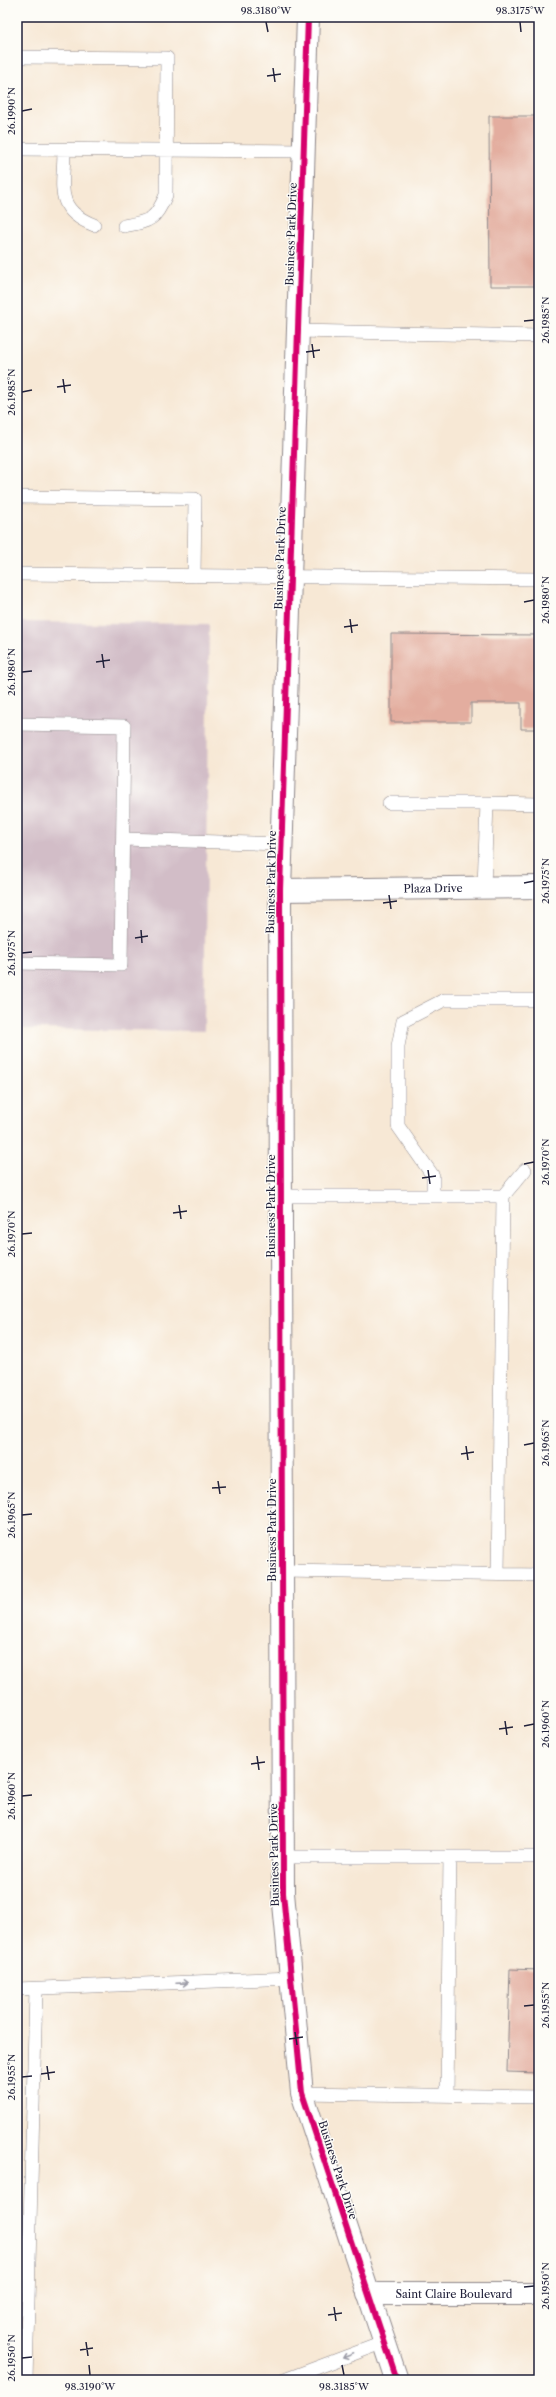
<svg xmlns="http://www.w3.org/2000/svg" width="556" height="2397" font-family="'Libre Caslon Text',serif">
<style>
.industrial{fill:#d2bdc7}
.building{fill:#e3ad9f}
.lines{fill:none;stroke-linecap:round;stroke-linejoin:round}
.service-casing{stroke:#8c8588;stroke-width:14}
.minor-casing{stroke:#8c8588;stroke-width:24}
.service{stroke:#fff;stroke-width:13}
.minor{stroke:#fff;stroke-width:22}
.cycleway-casing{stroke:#fdfcf7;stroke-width:8}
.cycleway{stroke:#d6006c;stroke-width:6}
.oneway{stroke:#9c9ca7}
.ticks{fill:none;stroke:#22223b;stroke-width:1.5}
.labels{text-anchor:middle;stroke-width:3;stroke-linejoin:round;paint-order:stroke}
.street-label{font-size:11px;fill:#22223b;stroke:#fdfcf7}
.neatline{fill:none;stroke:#22223b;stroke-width:1.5}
.ticks-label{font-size:10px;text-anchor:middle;fill:#22223b}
</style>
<rect width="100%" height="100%" fill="#fdfcf7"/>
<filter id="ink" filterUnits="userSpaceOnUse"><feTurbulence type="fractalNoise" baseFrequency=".025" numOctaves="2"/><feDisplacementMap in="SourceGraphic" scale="8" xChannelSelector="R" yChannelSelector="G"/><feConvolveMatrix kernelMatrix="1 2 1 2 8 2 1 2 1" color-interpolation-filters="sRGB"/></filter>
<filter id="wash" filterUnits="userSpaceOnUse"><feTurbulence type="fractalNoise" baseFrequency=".012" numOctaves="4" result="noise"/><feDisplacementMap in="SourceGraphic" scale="16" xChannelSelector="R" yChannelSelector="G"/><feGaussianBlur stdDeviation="0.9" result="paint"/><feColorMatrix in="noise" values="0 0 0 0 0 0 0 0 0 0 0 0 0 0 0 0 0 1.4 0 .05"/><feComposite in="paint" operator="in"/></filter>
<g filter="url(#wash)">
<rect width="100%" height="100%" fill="#f7e8d5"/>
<!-- industrial -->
<path class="industrial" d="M17,622l192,2 -5,407 -187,-2z"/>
<g id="blocks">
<!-- building -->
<path class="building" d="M489,116h50v170h-49z
M391,634l148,1v94h-18v-26h-50v19h-80z
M510,1969l29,1v103l-32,-1z"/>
</g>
</g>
<g filter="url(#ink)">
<use href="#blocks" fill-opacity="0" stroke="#8c8588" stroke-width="1"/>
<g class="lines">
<defs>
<path id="service" d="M17,57l150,1 -1,137c-11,26 -16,26 -42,31
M17,149l286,2
M64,150c0,36 -11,59 30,75
M298,331l241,5
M17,497l178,2 -1,77
M17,574l522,5
M17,724l107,2 -3,239 -104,-2
M389,803h98
M123,839l158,5
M484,887l3,-84 52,1
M281,1196h222l22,-26
M433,1196v-20l-35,-50v-80l5,-25 41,-21h95
M282,1571l257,4
M498,1574l5,-378
M283,1857h167
M17,1989l274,-11
M302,2093l237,4
M447,2095l3,-238h89
M26,2380l10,-391
M284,2380l101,-38"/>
<g id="minor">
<path d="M308,17l-28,873 3,1003 19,200 95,287"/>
<path id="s1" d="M280,890l259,-3"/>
<path id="s2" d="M368,2294h171"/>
</g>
</defs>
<!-- service casing -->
<use href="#service" class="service-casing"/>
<!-- minor casing -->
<use href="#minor" class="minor-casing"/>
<!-- service -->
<use href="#service" class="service"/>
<!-- minor -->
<use href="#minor" class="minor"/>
<defs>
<path id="cycleway" d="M308,17l-28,873 3,1003 19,200 95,287"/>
</defs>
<!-- cycleway casing -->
<use href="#cycleway" class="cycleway-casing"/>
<!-- cycleway -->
<use href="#cycleway" class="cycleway"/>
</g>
<!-- one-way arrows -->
<defs><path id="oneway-shaft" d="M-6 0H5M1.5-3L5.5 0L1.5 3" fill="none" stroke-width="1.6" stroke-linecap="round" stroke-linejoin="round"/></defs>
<g class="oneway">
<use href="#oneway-shaft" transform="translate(182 1983) rotate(-2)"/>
<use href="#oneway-shaft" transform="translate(348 2356) rotate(159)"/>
</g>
</g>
<!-- ticks -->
<path class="ticks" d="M266,22l2,10M520,22l1,10M273,68l2,14M267,76l14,-2M22,111l10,-2M524,321l10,-1M312,344l2,14M306,352l14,-2M63,379l2,14M57,387l14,-2M22,392l10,-2M524,602l10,-2M350,619l2,14M344,627l14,-2M102,654l2,14M96,662l14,-2M22,672l10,-1M524,883l10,-2M389,895l2,14M383,903l14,-2M141,930l1,13M135,938l13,-2M22,953l10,-1M524,1164l10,-2M428,1170l2,14M422,1178l14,-2M179,1205l2,14M173,1213l14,-2M22,1234l10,-1M524,1445l10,-2M466,1446l2,14M461,1454l13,-2M218,1481l2,13M212,1488l14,-1M22,1515l10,-1M505,1721l2,14M524,1726l10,-2M499,1729l14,-2M257,1756l2,14M251,1764l14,-2M22,1796l10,-1M524,2006l10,-1M295,2032l2,13M289,2039l14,-2M47,2066l2,14M41,2074l14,-2M22,2077l10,-1M524,2287l10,-1M334,2307l2,14M328,2315l14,-2M86,2342l2,14M80,2350l13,-2M22,2358l10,-1M89,2365l1,10M342,2365l2,10"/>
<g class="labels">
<!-- street labels -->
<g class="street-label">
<text transform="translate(291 234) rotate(-88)" y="4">Business Park Drive</text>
<text transform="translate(280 558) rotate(-88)" y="4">Business Park Drive</text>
<text transform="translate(271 882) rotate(-89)" y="4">Business Park Drive</text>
<text dy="4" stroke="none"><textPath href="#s1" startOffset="153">Plaza Drive</textPath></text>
<text transform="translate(271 1206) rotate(-90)" y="4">Business Park Drive</text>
<text transform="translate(272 1530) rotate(-90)" y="4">Business Park Drive</text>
<text transform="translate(274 1855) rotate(-91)" y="4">Business Park Drive</text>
<text transform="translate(338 2170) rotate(72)" y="4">Business Park Drive</text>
<text dy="4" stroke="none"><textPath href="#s2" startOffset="86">Saint Claire Boulevard</textPath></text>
</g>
</g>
<!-- margin -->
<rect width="556" height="2397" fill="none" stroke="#fdfcf7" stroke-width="44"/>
<rect x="22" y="22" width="512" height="2353" class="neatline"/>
<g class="ticks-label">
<text x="266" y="14">98.3180°W</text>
<text x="520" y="14">98.3175°W</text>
<text transform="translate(11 111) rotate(-90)" y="4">26.1990°N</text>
<text transform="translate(545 320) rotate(-90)" y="4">26.1985°N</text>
<text transform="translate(11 392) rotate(-90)" y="4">26.1985°N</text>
<text transform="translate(545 600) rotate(-90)" y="4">26.1980°N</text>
<text transform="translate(11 672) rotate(-90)" y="4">26.1980°N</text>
<text transform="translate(545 881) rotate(-90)" y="4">26.1975°N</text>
<text transform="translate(11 953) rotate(-90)" y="4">26.1975°N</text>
<text transform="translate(545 1162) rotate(-90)" y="4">26.1970°N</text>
<text transform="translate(11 1234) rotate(-90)" y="4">26.1970°N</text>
<text transform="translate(545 1443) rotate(-90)" y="4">26.1965°N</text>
<text transform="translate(11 1515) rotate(-90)" y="4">26.1965°N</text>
<text transform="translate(545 1724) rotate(-90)" y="4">26.1960°N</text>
<text transform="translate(11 1796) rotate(-90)" y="4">26.1960°N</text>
<text transform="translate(545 2005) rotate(-90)" y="4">26.1955°N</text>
<text transform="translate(11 2077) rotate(-90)" y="4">26.1955°N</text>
<text transform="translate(545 2286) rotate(-90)" y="4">26.1950°N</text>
<text transform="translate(11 2358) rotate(-90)" y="4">26.1950°N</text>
<text x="90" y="2390">98.3190°W</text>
<text x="344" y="2390">98.3185°W</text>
</g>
</svg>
